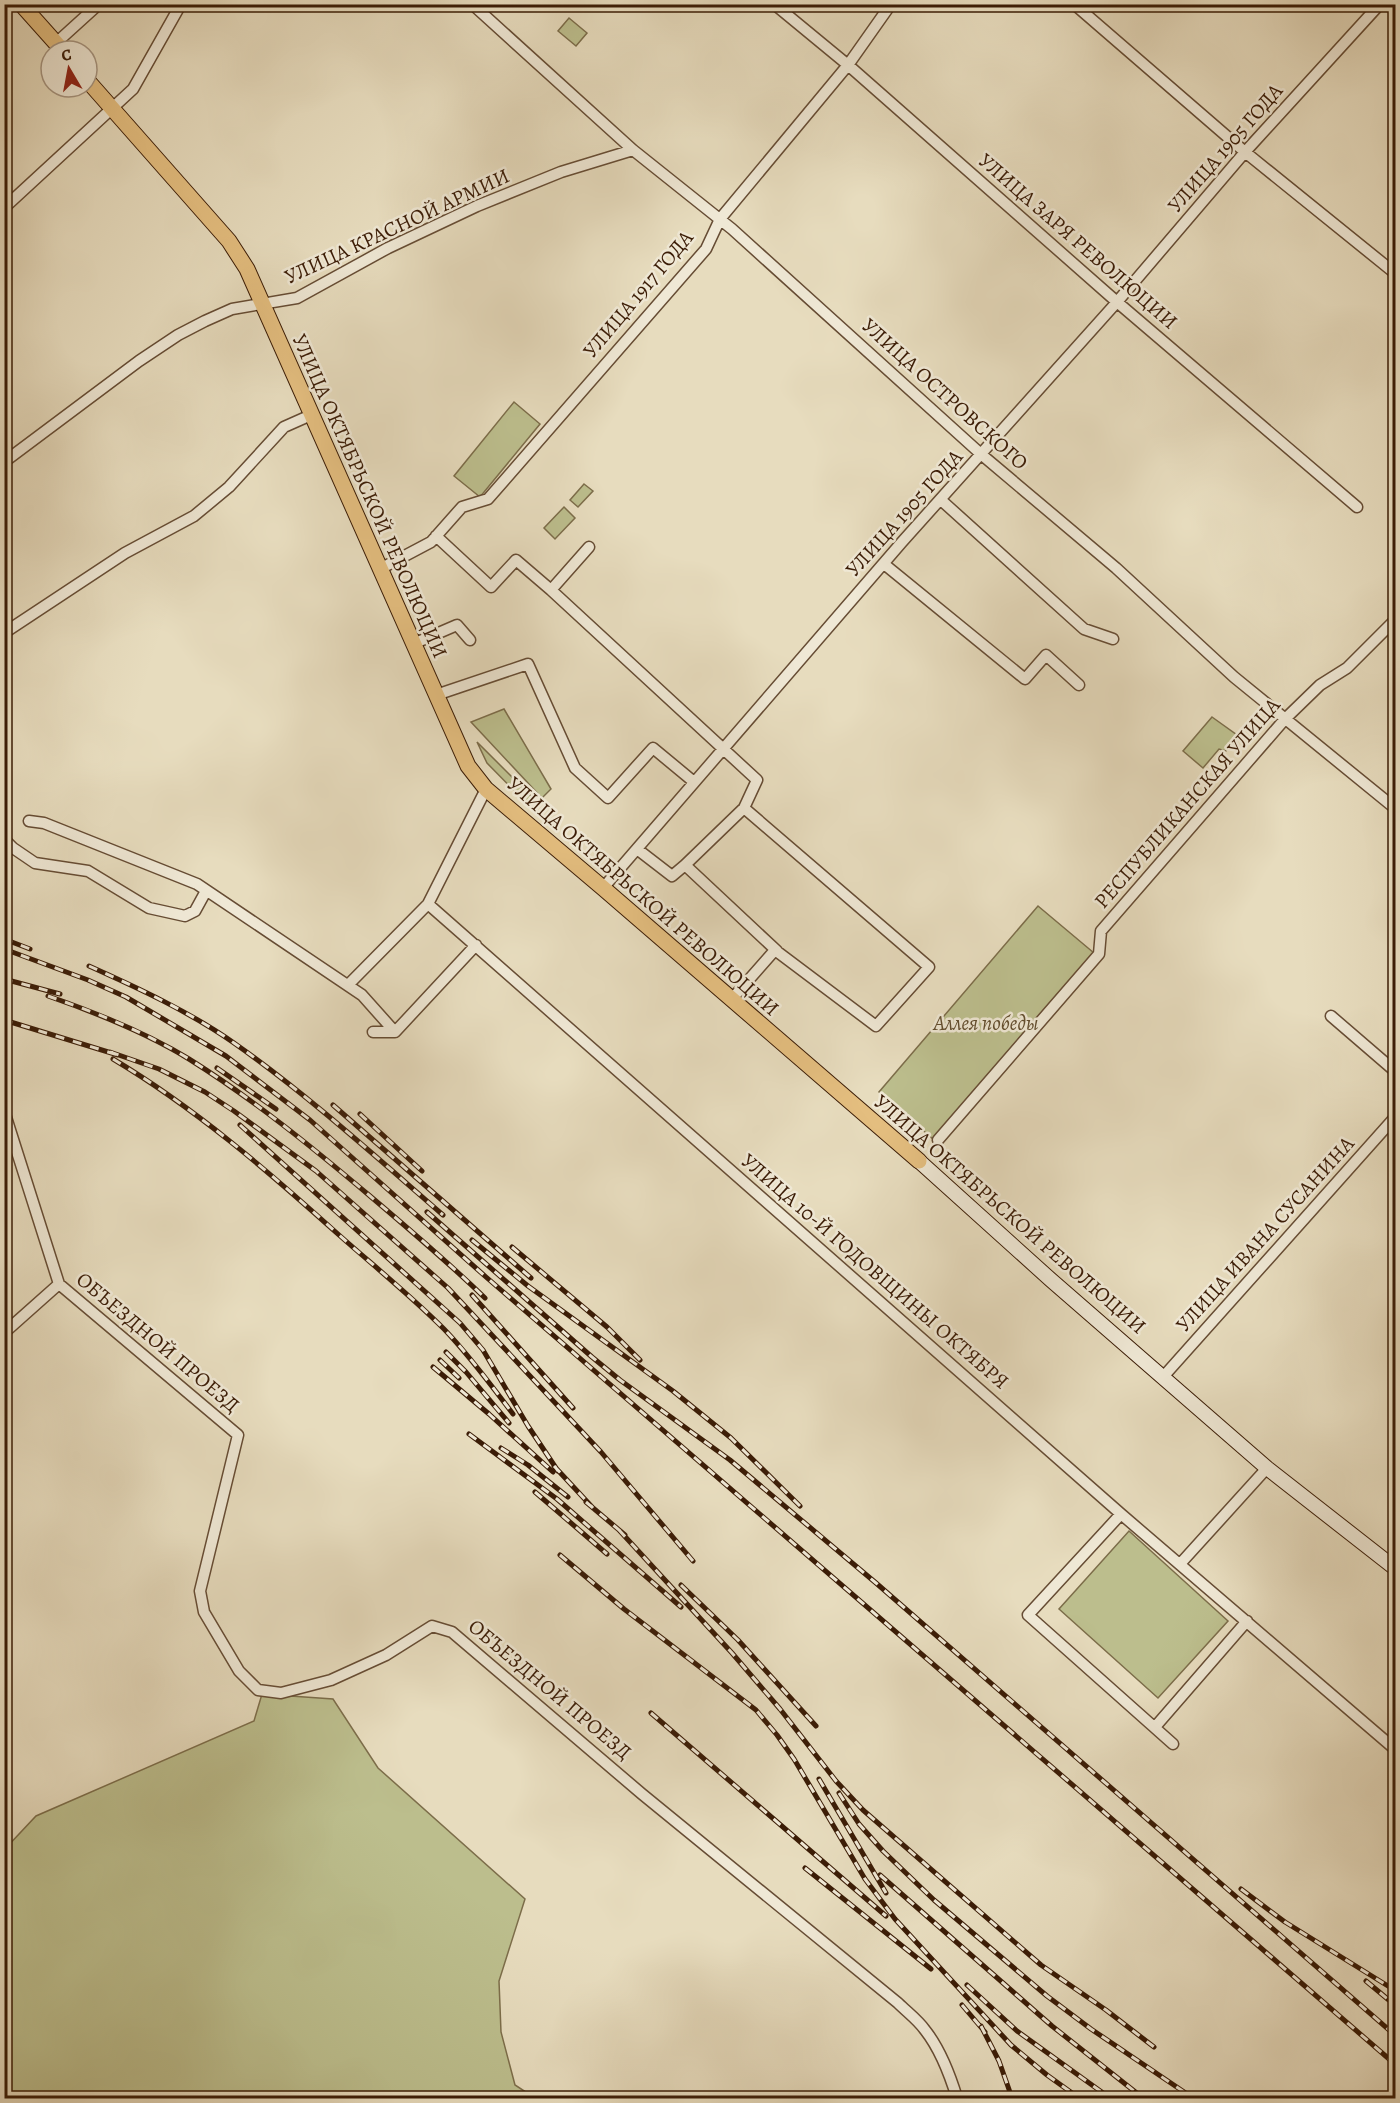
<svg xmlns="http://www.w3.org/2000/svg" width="1400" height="2103" font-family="Alegreya,serif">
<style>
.green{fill:#bcbe8d;stroke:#7c6d4a;stroke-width:1.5}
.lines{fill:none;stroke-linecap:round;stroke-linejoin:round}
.street-casing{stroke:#664c34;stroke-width:13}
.secondary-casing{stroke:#3b1c06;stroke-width:16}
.primary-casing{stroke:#3b1c06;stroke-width:17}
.street{stroke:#efe8d5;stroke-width:10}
.secondary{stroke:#efe8d5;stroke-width:14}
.primary{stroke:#e4be7f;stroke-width:15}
.rail-casing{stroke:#3b1c06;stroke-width:5}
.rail{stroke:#efe8d5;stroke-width:3;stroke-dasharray:9;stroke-linecap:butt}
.labels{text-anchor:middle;stroke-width:5;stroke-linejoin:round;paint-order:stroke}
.street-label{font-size:21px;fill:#3b1c06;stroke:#efe8d5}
.park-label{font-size:21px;font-style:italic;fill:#624d2e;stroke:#efe8d5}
</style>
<rect width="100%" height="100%" fill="#e7dcbe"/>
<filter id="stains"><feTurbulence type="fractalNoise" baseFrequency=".00333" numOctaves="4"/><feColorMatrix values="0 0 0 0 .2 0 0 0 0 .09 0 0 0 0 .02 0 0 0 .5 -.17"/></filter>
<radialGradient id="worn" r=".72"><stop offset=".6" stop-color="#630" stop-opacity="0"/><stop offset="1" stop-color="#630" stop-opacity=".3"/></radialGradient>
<!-- green -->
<path class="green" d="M569,18l18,15 -11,13 -18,-15z
M514,402l26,22 -60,73 -26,-21z
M584,484l9,7 -15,16 -8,-7z
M564,507l11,11 -20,21 -11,-11z
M504,709l47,80 -9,9 -71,-76z
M1212,717l25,18 -11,16 -7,-2 -16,19 -20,-17z
M477,742l58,58 -6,6 -42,-43z
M1038,906l56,47 -160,187 -55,-48z
M1129,1531l99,90 -70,77 -99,-89z
M262,1694l71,5 45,69 147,131 -26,82 2,51 14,53 20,13h-530l-1,-248 32,-34 218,-95z"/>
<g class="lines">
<defs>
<path id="street" d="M472,4l161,146 99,79 250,226 134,113 118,109 162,132
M774,4l74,61 269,237 240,205
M1074,4l171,148 151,122
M56,43l43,-39
M4,208l129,-119 48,-85
M4,462l135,-101 39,-26 27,-14 27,-12 65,-11 91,-50 89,-42 84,-34 72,-22
M941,500l143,129 29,10
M436,536l55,51 25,-27 35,30 206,190 -13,28 185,159 -53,59 -101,-76 -44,50
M884,564l141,115 21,-24 33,30
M380,569l51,-27 31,-35 26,-8 218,-250 14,-30 128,-154 43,-61
M551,590l38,-43
M4,633l121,-80 69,-37 35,-29 55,-60 27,-12
M413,644l44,-19 13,15
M436,695l92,-31 47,104 33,30 45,-50 41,34
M29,821l15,2 153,61 165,111 33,37
M4,839l9,9 22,15 53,8 61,37 36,8 10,-5 11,-20
M637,849l35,27 13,-11 92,86
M685,865l59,-57
M603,888l299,-346 215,-240 128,-150 135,-148
M428,904l693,610 275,236
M348,985l80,-81 58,-115
M1331,1016l65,56
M373,1032h22l81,-87
M4,1111l55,173 179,151 -38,156 4,21 35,59 19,19 23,3 50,-13 55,-25 46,-29 20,6 190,162 256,209c9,9 20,17 27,27 15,19 25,45 32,68
M938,1140l161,-186 2,-23 184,-212 35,-34 27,-17 49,-49
M4,1333l55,-49
M1163,1377l233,-261
M1121,1514l-93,101 145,129
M1180,1564l87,-96
M1155,1727l92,-106"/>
<path id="secondary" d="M919,1161l132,119 216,188 129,101"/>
<path id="primary" d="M21,4l42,47
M87,80l142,161 18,28 221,497 18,23 117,99 316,273"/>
</defs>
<!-- street casing -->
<use href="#street" class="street-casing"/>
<!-- secondary casing -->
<use href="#secondary" class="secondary-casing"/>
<!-- primary casing -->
<use href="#primary" class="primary-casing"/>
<!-- street -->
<use href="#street" class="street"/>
<!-- secondary -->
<use href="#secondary" class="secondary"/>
<!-- primary -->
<use href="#primary" class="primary"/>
<defs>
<path id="rail" d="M4,939l26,10
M4,949l84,31 38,17 100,59 84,64 176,157 910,788
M89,966c49,22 101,46 145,77 74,52 141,113 209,172
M4,979l56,15
M48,996c49,17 97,36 141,63 64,40 123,88 181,137 39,33 78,66 115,102
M4,1020l114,35
M110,1052l49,17 46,23 29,19 82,60 132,117 153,164 92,109
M113,1059c82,49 155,112 226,176 35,31 72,61 105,94 25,26 47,56 69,85
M217,1068l59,41
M333,1105l198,173
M360,1114l62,57
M240,1125l220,198 23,27 45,76 30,45
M427,1212l165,145 28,23 110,80 146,123 520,453
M472,1240l56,46 145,105 58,47 69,68
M512,1247l95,80 33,33
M472,1295l101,113
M446,1352l20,20 43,51
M440,1360l19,18
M433,1367l56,47 64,58
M469,1434l88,65 124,108
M501,1448l27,17 40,32
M554,1466l39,42
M535,1492l72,62
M586,1502l39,33
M619,1530l113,123 48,56 56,72 27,29 178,155 65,45 48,37
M560,1555l64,54 132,101 21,25 17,24 71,120 30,40 116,126 36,30 32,23
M681,1585l57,55 78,86
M651,1713l235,203
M819,1779l67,114
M839,1793l20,31 24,27 51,49 113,96 44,33 102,69
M805,1868l126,101
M880,1875l172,151 91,72
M1241,1889l44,33 111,69
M1366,1981l30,25
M967,1985l50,46 93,67
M962,2005l23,27
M981,2026l18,35 13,37"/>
</defs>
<!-- rail casing -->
<use href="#rail" class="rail-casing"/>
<!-- rail -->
<use href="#rail" class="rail"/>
</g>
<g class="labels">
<!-- street labels -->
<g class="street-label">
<text transform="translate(1225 148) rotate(-49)" y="7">УЛИЦА 1905 ГОДА</text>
<text transform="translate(397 226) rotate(-25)" y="7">УЛИЦА КРАСНОЙ АРМИИ</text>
<text transform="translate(1078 241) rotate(41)" y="7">УЛИЦА ЗАРЯ РЕВОЛЮЦИИ</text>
<text transform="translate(638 294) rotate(-50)" y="7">УЛИЦА 1917 ГОДА</text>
<text transform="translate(945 394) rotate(42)" y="7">УЛИЦА ОСТРОВСКОГО</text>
<text transform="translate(370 496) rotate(66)" y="7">УЛИЦА ОКТЯБРЬСКОЙ РЕВОЛЮЦИИ</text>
<text transform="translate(904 513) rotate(-48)" y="7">УЛИЦА 1905 ГОДА</text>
<text transform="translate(1187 803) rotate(-49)" y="7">РЕСПУБЛИКАНСКАЯ УЛИЦА</text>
<text transform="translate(643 896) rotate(41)" y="7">УЛИЦА ОКТЯБРЬСКОЙ РЕВОЛЮЦИИ</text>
<text transform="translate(1010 1214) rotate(41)" y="7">УЛИЦА ОКТЯБРЬСКОЙ РЕВОЛЮЦИИ</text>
<text transform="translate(1265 1234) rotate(-48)" y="7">УЛИЦА ИВАНА СУСАНИНА</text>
<text transform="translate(875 1271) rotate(41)" y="7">УЛИЦА 10-Й ГОДОВЩИНЫ ОКТЯБРЯ</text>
<text transform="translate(158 1342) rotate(40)" y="7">ОБЪЕЗДНОЙ ПРОЕЗД</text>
<text transform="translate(550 1689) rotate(40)" y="7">ОБЪЕЗДНОЙ ПРОЕЗД</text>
</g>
<!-- park labels -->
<g class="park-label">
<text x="986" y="1030">Аллея победы</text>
</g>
</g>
<!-- margin -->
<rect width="1400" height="2103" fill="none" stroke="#e7dcbe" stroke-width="24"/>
<rect x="6" y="6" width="1388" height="2091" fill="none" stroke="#3b1c06" stroke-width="3"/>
<rect x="12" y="12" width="1376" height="2079" fill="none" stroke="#3b1c06" stroke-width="1.5"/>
<!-- north arrow -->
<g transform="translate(69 69) rotate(350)"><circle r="28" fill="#efe8d5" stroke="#a79682" stroke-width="1.5"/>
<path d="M0-4.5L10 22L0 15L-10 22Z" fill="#8f2418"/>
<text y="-9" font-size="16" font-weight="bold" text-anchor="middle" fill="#3b1c06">С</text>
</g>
<rect width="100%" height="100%" filter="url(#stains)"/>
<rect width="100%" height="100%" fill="url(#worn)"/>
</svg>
